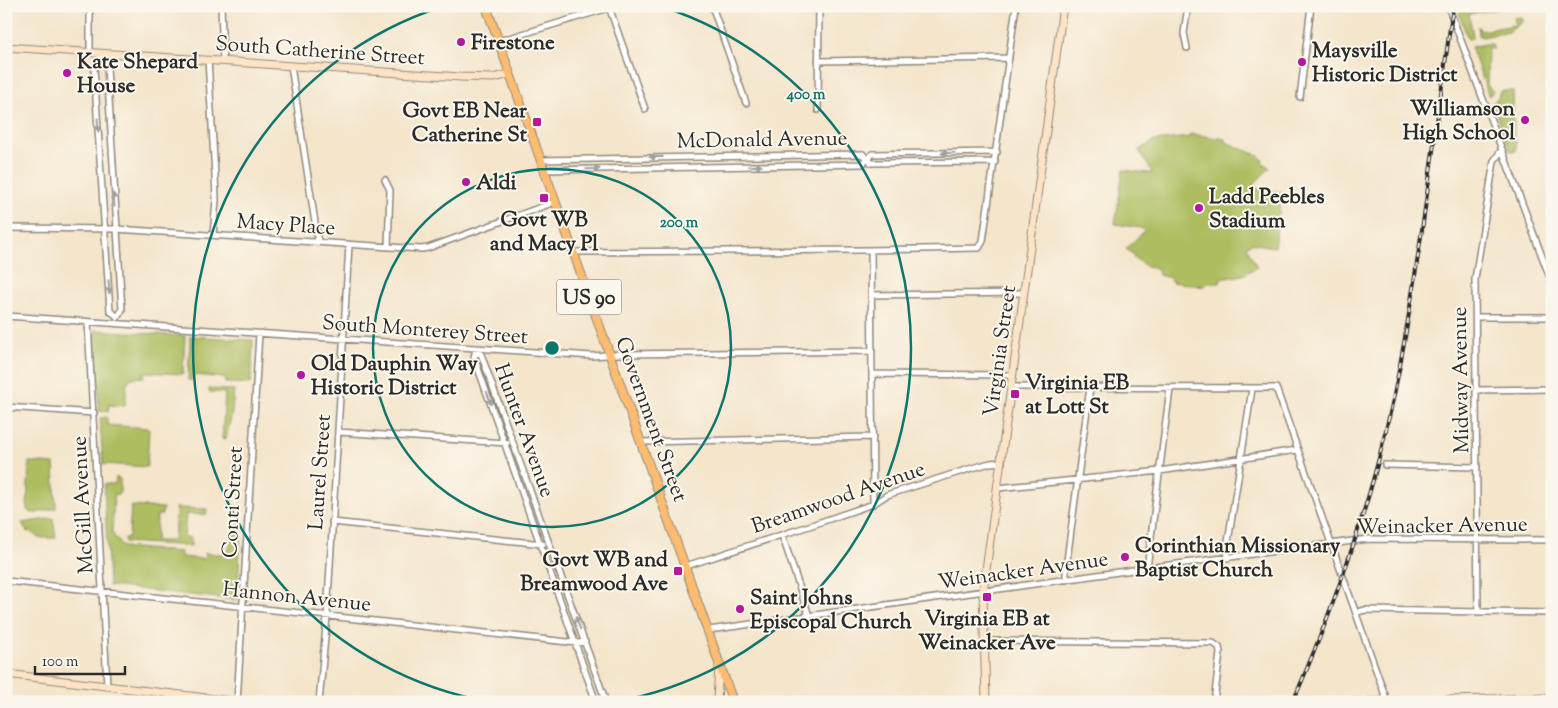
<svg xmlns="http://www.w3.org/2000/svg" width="1558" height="708" font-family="'Sorts Mill Goudy',serif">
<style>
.green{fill:#adbd60;stroke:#6c7446}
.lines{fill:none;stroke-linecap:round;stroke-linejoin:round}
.street-casing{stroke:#90887b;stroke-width:8}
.secondary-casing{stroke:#90887b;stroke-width:9}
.primary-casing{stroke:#90887b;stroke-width:10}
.street{stroke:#fff;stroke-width:5}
.secondary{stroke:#fee4c6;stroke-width:7}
.primary{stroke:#fdbc70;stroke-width:8}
.rail-casing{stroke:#2b2b2b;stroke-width:4}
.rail{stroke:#fbf7ec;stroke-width:2;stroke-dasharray:5.5;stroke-linecap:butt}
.oneway{fill:#a0a0a0}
.ring{fill:none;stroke:#0f766e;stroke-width:2.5}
.poi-dot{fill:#b5179e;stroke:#fbf7ec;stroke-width:2}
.labels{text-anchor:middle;stroke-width:4;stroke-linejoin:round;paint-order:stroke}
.shield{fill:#fbf7ec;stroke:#696865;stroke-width:1}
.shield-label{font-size:20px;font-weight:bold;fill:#2b2b2b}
.poi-label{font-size:21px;font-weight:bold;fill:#2b2b2b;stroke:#fbf7ec;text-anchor:start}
.street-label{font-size:21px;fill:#2b2b2b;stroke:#fbf7ec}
.centre{fill:#0f766e;stroke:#fbf7ec;stroke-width:2.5}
.ring-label{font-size:15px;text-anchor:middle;font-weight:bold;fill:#0f766e;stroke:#fbf7ec;stroke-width:4;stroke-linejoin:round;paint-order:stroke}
</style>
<rect width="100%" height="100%" fill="#fbf7ec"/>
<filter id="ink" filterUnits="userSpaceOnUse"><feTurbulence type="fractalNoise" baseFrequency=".02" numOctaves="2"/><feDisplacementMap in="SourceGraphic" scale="10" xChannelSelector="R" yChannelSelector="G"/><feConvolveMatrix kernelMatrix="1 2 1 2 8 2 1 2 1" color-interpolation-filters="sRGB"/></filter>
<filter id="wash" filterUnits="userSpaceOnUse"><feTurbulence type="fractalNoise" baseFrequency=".0096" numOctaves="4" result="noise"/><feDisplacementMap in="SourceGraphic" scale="20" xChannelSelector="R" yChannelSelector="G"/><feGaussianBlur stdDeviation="1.12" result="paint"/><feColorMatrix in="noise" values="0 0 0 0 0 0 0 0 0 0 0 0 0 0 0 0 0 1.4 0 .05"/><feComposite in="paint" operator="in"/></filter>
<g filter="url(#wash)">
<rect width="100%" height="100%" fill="#f4e5cb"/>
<!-- green -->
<path class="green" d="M1489,6h25l-45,8 4,22 -1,2 -4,1 -9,-25v-2z
M1521,17l2,4 -14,11 -27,5 -3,-2 -1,-9 3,5 34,-6 -1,-7z
M1490,43l3,3v4l-5,-3 -1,38 6,6 -4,5 -18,-49z
M1500,91h13l1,50h2v10h-6l-18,-48 6,-6z
M1190,134l36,5v3l33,14v1l4,3 -1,2 8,6 -17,17 5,4 24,3 -8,55 -23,-4 -5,3 11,21 -14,8 -22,4 -1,4h-12l-4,3 -32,-4 -2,-4 -11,-3 -1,-5 -12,-4 -13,-9 1,-2 -8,-6 18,-18 -3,-3 -26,-4 8,-54 25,3 4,-1 -13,-22 15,-9 35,-4z
M95,330l90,6 -2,38 -39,-2v5l-13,1 -4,5 -2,23 -16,-1 -1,7 -9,-1z
M190,336l63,4 -2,44 -26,-1v-5l-31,-3 -1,5h-5z
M209,389l25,1 -2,23 -6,26h-4l3,-46 -16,-1z
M105,417l2,1v7l42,3 -2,39 -44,-3 -3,-46z
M29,462l25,2 2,44 -20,5 -7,-1 -2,-3z
M116,477l4,2v13l-2,3h-4l-2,38 11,14 58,5v5l23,2 1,-6c20,2 26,3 26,-19h10l-4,66 -128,-14 -5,-102h11z
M131,506l32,2 -1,7h-5l-1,26h18l2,-33 31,1 -1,6 -20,-1 -2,23 7,1v8l-66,-4 -1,-4 5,-1z
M53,518l3,20h-18l-8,-7 -3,1 -5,-9z"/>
</g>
<g filter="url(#ink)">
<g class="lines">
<defs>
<path id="street" d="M90,6v47
M221,6l2,55
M712,6l34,97
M1448,6l104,277
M609,7l36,102
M499,41l116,-35
M1187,48l-3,-15 4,-27
M101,53v8l-7,7 16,243 7,5
M208,60l7,115 1,25 -3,35
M101,61l6,6 15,243 -5,8
M818,61l191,-3
M291,66l27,176
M1300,97l11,-91
M818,110l1,-104
M540,160l323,-6 3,5 -3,5 -319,6
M995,162l-124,1 -2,-4 3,-5 125,-2
M385,180l5,10 -2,57
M6,228l110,1 305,20 7,-1 127,-46
M866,250l113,-2 4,-7 33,-235
M871,250l2,254
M573,252l292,-2
M871,295l153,-2
M6,316l586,40 28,-2 252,-3
M1476,317h76
M88,322l19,363
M476,349l-2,8 122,345
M476,352l5,2 125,348
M872,374l141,1
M1012,387l264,1 111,313
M1476,390l76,-1
M6,407l88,6
M338,432l169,11
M642,442l231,-5
M1385,465l92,2
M998,488l162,-17 137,-21
M332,522l211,22
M782,535l27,81
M1228,558l-1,-10 25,-159
M686,566l123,-40 64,-22 14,-9 82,-26 21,-6 12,-1
M1147,568l23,-179
M1066,580v-12l24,-181
M6,581l571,62 8,-1
M1478,612l-3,-333 19,-118 7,-10
M1356,613l8,-3 188,3
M709,630l438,-62 221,-29 184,1
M985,641l228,2 6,4 1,6 -6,49
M237,702l22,-368
M319,702l8,-86 22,-371"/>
<path id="secondary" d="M6,47l455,30 32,1 17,-4
M6,674l234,28
M717,702l2,-37
M986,702l-3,-110 80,-586
M1339,702l213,-4"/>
<path id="primary" d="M486,6l247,696"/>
</defs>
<!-- street casing -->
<use href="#street" class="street-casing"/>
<!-- secondary casing -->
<use href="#secondary" class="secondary-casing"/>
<!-- primary casing -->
<use href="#primary" class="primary-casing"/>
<!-- street -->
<use href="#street" class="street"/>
<!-- secondary -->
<use href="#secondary" class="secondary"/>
<!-- primary -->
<use href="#primary" class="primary"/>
<defs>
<path id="rail" d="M1293,702c37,-86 69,-173 91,-264 18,-71 28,-143 39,-215 10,-72 20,-145 30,-217"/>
</defs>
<!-- rail casing -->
<use href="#rail" class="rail-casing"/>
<!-- rail -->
<use href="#rail" class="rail"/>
</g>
<!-- one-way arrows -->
<defs><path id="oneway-solid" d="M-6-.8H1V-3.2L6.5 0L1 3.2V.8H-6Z" transform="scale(1.25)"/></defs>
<g class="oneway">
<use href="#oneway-solid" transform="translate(98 125) rotate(86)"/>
<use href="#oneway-solid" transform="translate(948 153) rotate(179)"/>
<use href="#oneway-solid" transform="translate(656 157) rotate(180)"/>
<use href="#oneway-solid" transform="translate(755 166) rotate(-1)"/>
<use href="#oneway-solid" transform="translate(593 169) rotate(-2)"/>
<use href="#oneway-solid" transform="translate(114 200) rotate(-94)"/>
<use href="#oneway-solid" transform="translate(109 287) rotate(86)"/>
<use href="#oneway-solid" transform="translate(489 398) rotate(70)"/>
<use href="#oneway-solid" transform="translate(578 623) rotate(-110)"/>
</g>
</g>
<!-- distance rings -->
<g class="ring">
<circle cx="552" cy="348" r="179"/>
<path d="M490 702A359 359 0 0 1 441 7M663 7A359 359 0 0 1 614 702"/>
</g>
<!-- markers -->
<g class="poi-dot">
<circle cx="461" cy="42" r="5"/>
<circle cx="1302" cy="62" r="5"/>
<circle cx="67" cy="73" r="5"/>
<circle cx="1525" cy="120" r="5"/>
<rect x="532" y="117" width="10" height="10" rx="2.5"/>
<circle cx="466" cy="182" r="5"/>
<rect x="539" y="193" width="10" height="10" rx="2.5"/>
<circle cx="1199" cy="208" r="5"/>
<circle cx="301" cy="375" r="5"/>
<rect x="1010" y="389" width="10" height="10" rx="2.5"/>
<circle cx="1125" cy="557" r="5"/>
<rect x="673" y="566" width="10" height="10" rx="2.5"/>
<rect x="982" y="592" width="10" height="10" rx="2.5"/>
<circle cx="740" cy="609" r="5"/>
</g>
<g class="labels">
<!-- shield labels -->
<rect class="shield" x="556.5" y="279.5" width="65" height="35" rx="4"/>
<g class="shield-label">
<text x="589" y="304">US 90</text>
</g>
<!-- poi labels -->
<g class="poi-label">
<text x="471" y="49">Firestone</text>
<text x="1312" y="57">Maysville<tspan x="1312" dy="24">Historic District</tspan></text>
<text x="77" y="68">Kate Shepard<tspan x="77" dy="24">House</tspan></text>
<text x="1515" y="115" text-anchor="end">Williamson<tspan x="1515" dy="24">High School</tspan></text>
<text x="527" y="117" text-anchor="end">Govt EB Near<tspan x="527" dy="24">Catherine St</tspan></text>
<text x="476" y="189">Aldi</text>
<text x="1209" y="203">Ladd Peebles<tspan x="1209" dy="24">Stadium</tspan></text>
<text x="544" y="226" text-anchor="middle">Govt WB<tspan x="544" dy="24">and Macy Pl</tspan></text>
<text x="311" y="370">Old Dauphin Way<tspan x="311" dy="24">Historic District</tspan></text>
<text x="1025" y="389">Virginia EB<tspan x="1025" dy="24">at Lott St</tspan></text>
<text x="1135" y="552">Corinthian Missionary<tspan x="1135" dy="24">Baptist Church</tspan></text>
<text x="668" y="566" text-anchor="end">Govt WB and<tspan x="668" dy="24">Breamwood Ave</tspan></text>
<text x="750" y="604">Saint Johns<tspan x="750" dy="24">Episcopal Church</tspan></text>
<text x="987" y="625" text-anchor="middle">Virginia EB at<tspan x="987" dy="24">Weinacker Ave</tspan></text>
</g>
<!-- street labels -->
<g class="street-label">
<text transform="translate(320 50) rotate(4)" y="7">South Catherine Street</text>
<text transform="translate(762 139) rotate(-1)" y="7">McDonald Avenue</text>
<text transform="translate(286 224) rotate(4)" y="7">Macy Place</text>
<text transform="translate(425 329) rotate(4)" y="7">South Monterey Street</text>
<text transform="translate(999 351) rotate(-82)" y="7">Virginia Street</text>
<text transform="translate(1460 380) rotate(-91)" y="7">Midway Avenue</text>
<text transform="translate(652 419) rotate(70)" y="7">Government Street</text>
<text transform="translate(525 430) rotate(70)" y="7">Hunter Avenue</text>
<text transform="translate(319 472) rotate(-86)" y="7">Laurel Street</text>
<text transform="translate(838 497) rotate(-19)" y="7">Breamwood Avenue</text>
<text transform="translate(232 502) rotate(-87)" y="7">Conti Street</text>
<text transform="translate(82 505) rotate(-93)" y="7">McGill Avenue</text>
<text transform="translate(1442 525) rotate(-1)" y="7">Weinacker Avenue</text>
<text transform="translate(1023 570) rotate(-8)" y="7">Weinacker Avenue</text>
<text transform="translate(297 596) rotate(6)" y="7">Hannon Avenue</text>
</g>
</g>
<circle cx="552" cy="348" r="8" class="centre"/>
<g class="ring-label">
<text x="806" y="99">400 m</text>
<text x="679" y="227">200 m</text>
</g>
<!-- margin -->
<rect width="1558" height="708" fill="none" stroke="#fbf7ec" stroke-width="25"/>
<!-- scale -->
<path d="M35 666v8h90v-8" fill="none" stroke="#2b2b2b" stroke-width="2.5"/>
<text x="42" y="666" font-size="15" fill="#2b2b2b" stroke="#fbf7ec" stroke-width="4" paint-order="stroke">100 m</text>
</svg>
